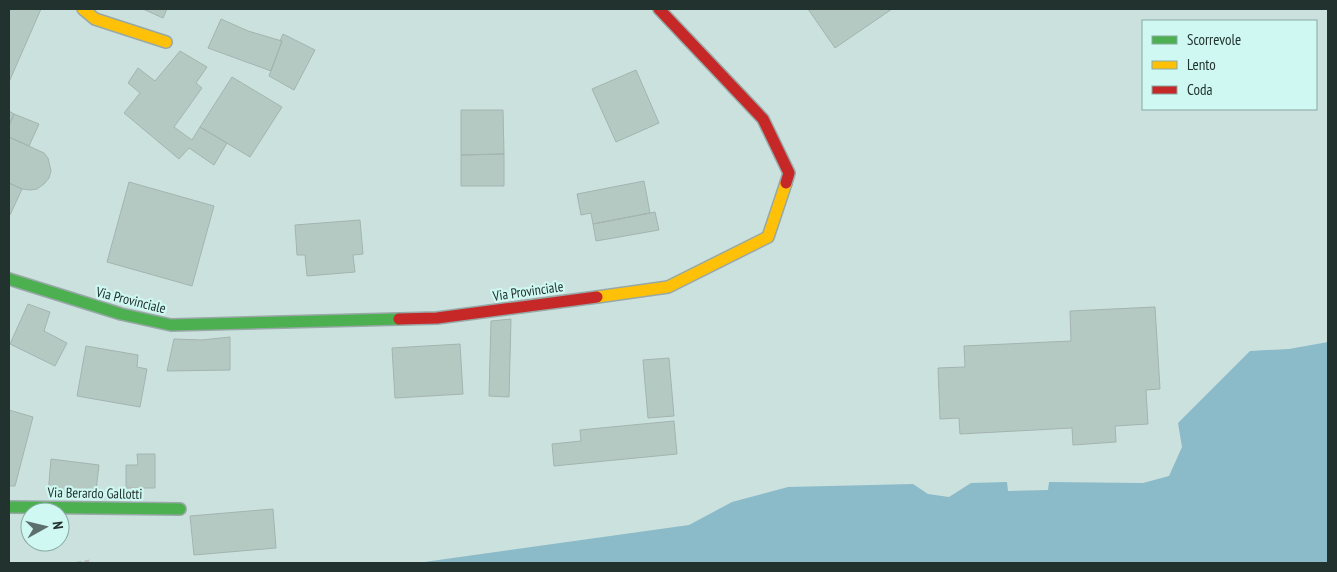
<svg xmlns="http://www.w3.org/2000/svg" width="1337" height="572" font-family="'PT Sans Narrow',sans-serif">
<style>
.water{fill:#8bbac9}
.building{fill:#b5c9c3;stroke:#a4b4af}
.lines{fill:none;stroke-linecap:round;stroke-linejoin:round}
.fast-casing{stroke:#97a8a6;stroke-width:14}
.slow-casing{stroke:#97a8a6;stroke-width:14}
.jam-casing{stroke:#97a8a6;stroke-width:14}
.path{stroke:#bac2c0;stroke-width:3;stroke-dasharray:5 2.5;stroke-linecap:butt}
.fast{stroke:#4caf50;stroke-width:11}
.slow{stroke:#ffc107;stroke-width:11}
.jam{stroke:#c62828;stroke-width:11}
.labels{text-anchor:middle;stroke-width:4.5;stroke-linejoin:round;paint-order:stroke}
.street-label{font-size:14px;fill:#22322f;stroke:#cef8f1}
</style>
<rect width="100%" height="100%" fill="#cbe1de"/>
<!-- water -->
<path class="water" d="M1328,342v221h-911l272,-38 43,-23 56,-15 125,-3 15,10 21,3 22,-14 36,-1 1,9 40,-1 1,-8 94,1 26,-7 13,-29 -4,-24 72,-72 39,-2z"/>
<!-- building -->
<path class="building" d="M9,9h32l-32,73z
M143,9h24l-4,9z
M808,9h84l-57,39z
M221,19l27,12 34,10 -11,30 -63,-23z
M283,34l32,16 -21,40 -25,-14 13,-35h-2z
M180,51l27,16 -11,16 6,5 -28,39 18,13 8,-13 27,16 -13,22 -25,-17 -10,11 -55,-46 16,-20 -12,-10 10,-15 17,13z
M636,70l23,53 -43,19 -24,-53z
M232,77l50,30 -32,50 -50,-30z
M461,110h42l1,44 -43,1z
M9,111l5,3 -5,12z
M14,114l25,10 -10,22 -20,-9v-11z
M9,137l35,16 4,5 3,13 -2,7 -5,6 -7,5 -7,1 -8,-1 -13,-6z
M504,154v32h-43v-31z
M644,181l6,32 -57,11 -2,-11 -10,2 -4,-21z
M129,182l85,24 -22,80 -85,-24z
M9,183l13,6 -12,26h-1z
M655,212l4,18 -63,11 -3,-17z
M360,220l3,34 -10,1 2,17 -48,4 -2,-21h-8l-2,-30z
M28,304l22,8 -6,19 23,12 -12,23 -45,-22z
M1155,307l5,82 -14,1 2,34 -33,2 1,16 -43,3 -1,-17 -112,6 -1,-16 -19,1 -2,-51 27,-1 -1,-21 107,-5 -1,-30z
M511,319l-2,78 -20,-1 2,-75z
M230,337v33l-63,1 7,-32 28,1z
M460,344l3,50 -68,4 -3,-50z
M86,346l52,9 -1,12 10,2 -7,38 -63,-11z
M669,358l5,58 -26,2 -5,-58z
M9,410l24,7 -18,69h-6z
M674,421l3,33 -123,12 -2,-22 29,-3 -1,-11z
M137,454h18v34h-29v-23h12z
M51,459l48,6 -4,34 -47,-5z
M273,509l3,39 -82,7 -4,-39z"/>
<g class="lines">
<defs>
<path id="fast" d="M9,279l112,35 50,11 228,-6
M9,507l171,2"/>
<path id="slow" d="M83,9l12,10 71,23
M597,297l71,-10 100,-50 18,-54"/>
<path id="jam" d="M659,9l104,110 26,54 -3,10
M399,319l38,-1 160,-21"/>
</defs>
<!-- fast casing -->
<use href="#fast" class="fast-casing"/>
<!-- slow casing -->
<use href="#slow" class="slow-casing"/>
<!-- jam casing -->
<use href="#jam" class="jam-casing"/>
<!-- path -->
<path class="path" d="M77,563l13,-2"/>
<!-- fast -->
<use href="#fast" class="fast"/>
<!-- slow -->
<use href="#slow" class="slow"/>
<!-- jam -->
<use href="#jam" class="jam"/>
</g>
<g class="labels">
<!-- street labels -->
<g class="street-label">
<text transform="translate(528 291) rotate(-8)" y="5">Via Provinciale</text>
<text transform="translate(131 300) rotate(14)" y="5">Via Provinciale</text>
<text transform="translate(95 493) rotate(1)" y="5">Via Berardo Gallotti</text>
</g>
</g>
<!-- border -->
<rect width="1337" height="572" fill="none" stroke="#22322f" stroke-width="20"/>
<!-- legend -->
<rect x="1142" y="20" width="175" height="90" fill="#cef8f1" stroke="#89a9a3"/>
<rect x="1152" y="36" width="25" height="8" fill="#4caf50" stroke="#89a9a3"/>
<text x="1187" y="45" font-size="15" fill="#22322f">Scorrevole</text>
<rect x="1152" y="61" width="25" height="8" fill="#ffc107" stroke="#89a9a3"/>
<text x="1187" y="70" font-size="15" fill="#22322f">Lento</text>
<rect x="1152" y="86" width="25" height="8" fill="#c62828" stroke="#89a9a3"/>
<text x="1187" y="95" font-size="15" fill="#22322f">Coda</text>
<!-- north arrow -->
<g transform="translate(45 527) rotate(82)"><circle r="24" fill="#cef8f1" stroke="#89a9a3"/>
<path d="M0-4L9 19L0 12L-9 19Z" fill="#5d6f6c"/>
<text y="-8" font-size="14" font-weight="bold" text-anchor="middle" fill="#22322f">N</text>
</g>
</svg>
